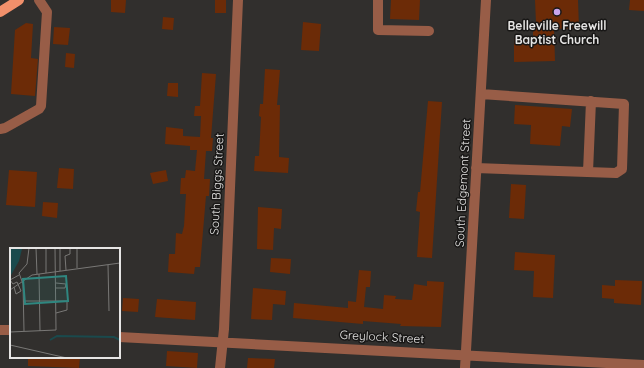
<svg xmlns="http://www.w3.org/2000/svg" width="644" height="368" font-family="Quicksand,sans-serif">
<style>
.building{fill:#6c2b07}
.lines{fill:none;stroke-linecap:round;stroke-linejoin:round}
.minor{stroke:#985d47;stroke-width:10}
.major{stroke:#f1906b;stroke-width:10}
.poi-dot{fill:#c9a5ee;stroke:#181716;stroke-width:1.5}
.labels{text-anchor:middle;stroke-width:3;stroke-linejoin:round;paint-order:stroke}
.poi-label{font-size:12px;font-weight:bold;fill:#e6e5e4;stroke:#181716}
.street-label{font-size:12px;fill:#e6e5e4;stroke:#181716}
.inset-river{fill:none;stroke:#1a4a4d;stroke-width:2}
.inset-road{fill:none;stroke:#797876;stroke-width:1}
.view{fill:#2f8780;fill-opacity:0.15;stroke:#2f8780;stroke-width:2}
.inset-edge{fill:none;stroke:#e6e5e4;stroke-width:2}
</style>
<rect width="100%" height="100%" fill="#312f2d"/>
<!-- building -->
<path class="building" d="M111,0h15l-1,13 -14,-1z
M215,0h11v13h-11z
M391,0h29l-1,20 -29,-1z
M535,0h43l1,28 -25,1 1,32 -41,1v-24h19v-15h3z
M630,0h14v11l-15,-1z
M163,17l11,1 -1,12 -11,-1z
M303,22l18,2 -2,27 -18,-1z
M26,23l7,1 -2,34 7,1 -3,37 -24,-2 4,-64z
M54,27l16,1 -2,17 -15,-1z
M66,53l9,1 -1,14 -9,-1z
M265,69l15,1 -3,35h3l-1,52 10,1 -1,15 -34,-2 1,-15h4l2,-39 -2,-1 1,-12h3z
M202,73l14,1 -5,64h2l-1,13h-6l-2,28h6l-1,17h-3l-6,71h-5l-1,7 -26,-2 1,-18h6l1,-21 6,1 2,-8 2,-32h-6l1,-16h4l1,-8 9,1 2,-21h-7v-4l-25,-2 1,-17 17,2v7l17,1 1,-21h-7l1,-10h5z
M168,83h10v14l-11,-1z
M428,101l14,1 -10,156 -15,-1 3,-45 -4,-1 2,-19h2z
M515,105l57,4 -2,18 -8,-1 -2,20 -30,-2 1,-19 -17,-1z
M59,168l15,1 -1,20 -16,-1z
M9,170l28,2 -2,35 -29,-2z
M166,170l2,11 -15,3 -3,-11z
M511,184l15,1 -2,34 -15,-1z
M43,202l15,1 -1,15 -15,-2z
M258,207l24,2 -1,20 -7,-1 -1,22 -16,-1z
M515,252l40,3 -2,43 -20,-1 1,-26 -20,-1z
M271,258l20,1 -1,15 -20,-2z
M359,270l12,1 -1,16h-4l-2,20 19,2 1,-14 12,1 -1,3 17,1 2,-16 13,2v-5l17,1 -3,45 -41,-1 1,-2 -38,-3v3l-70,-6 1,-15 54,5v-7l8,1z
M615,280l27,1 -1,24 -27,-2v-4l-12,-1v-13l13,1z
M253,288l33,3 -1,14 -12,-1 -1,16 -21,-1z
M123,298l16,1 -1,13 -16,-1z
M157,299l39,3 -1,18 -40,-3z
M167,351l31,2 -1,15 -31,-2z
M28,357h52l-1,11 -51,-2z
M248,358l27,1 -1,9h-27z"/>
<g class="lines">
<!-- minor -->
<path class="minor" d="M378,0v30l51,1
M0,129l5,-1 34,-19 2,-3 6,-94 -8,-12
M476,168l140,5 6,-4 2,-65 -143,-10
M588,172l3,-71
M0,330h11
M119,337l525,28
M220,368l4,-39 14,-329
M465,368l21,-368"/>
<!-- major -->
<path class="major" d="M0,12l19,-12"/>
</g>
<!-- markers -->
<circle class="poi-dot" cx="557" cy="12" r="4"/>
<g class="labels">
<!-- poi labels -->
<g class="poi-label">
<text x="557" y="30">Belleville Freewill<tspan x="557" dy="14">Baptist Church</tspan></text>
</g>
<!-- street labels -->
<g class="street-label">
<text transform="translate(463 183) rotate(-87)" y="4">South Edgemont Street</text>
<text transform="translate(217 184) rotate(-87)" y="4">South Biggs Street</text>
<text transform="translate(382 337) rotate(3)" y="4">Greylock Street</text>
</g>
</g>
<!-- overview -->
<g transform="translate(10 248)">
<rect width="110" height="110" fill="#312f2d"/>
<path d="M0,0l12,1 -3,12 -9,16z" fill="#1a4a4d"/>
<path class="inset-river" d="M40,92l7,-4 57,1 6,3"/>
<path class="inset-road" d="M26,0l1,26M36,0v25M50,0v23M67,0v20M98,17l1,46M56,22l-1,-14 5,-2v-6M29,26l1,57M46,35l10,1 -1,4h-9M3,36l4,-2 4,9 -5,3 -2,-7M3,36l-3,-4 9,-5M0,42l22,-15 88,-12M13,53h46M46,65l11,-3v-9M14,83l-1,-47 -4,-11 8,-9 2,-16M0,84l46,-2 -1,-82M0,97l57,13"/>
<path class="view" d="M56,28l2,25 -43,3 -2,-25z"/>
<rect width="110" height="110" class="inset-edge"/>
</g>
</svg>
